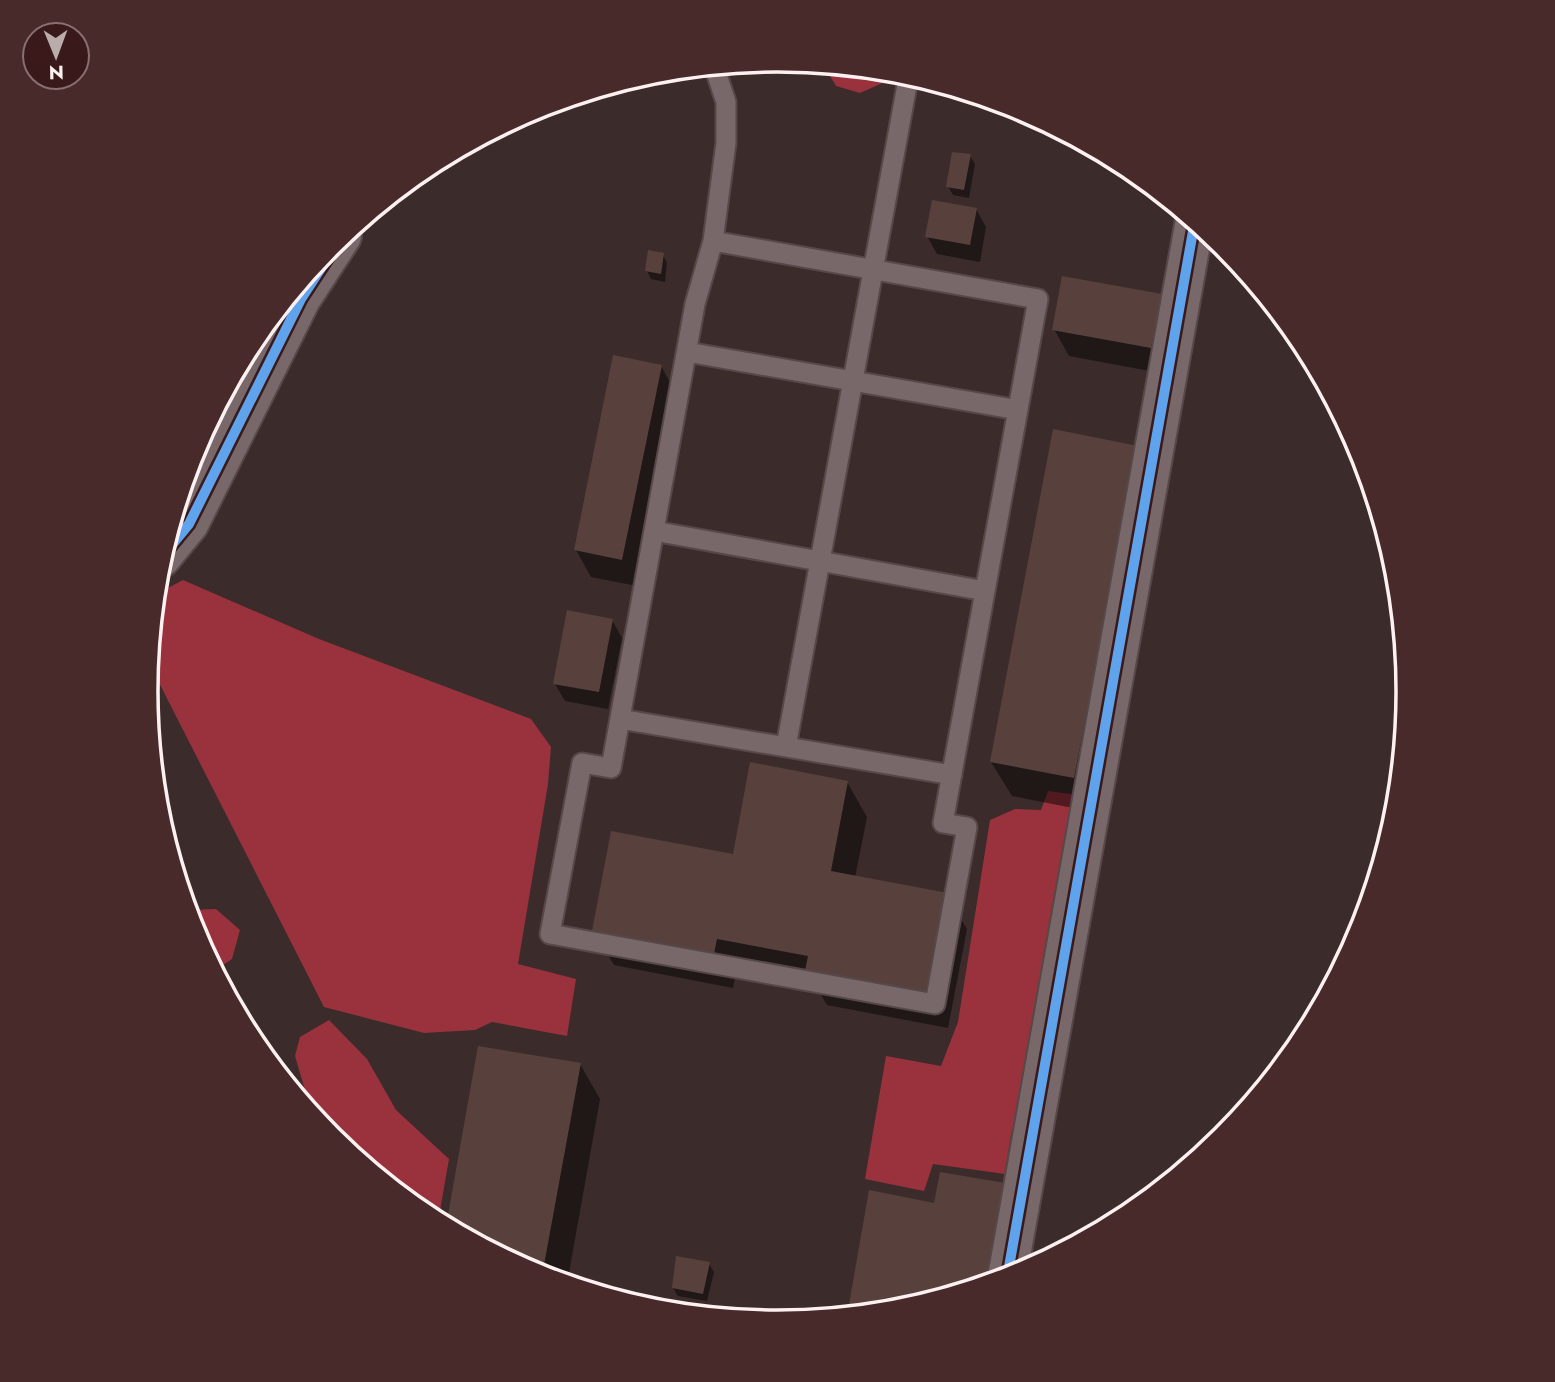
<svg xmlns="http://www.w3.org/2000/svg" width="1555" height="1382" font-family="Jost,sans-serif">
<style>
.forest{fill:#99323d}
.shadow{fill:#0007}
.building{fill:#58413c}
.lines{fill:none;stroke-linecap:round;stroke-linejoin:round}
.service-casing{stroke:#564849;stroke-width:23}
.minor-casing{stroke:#564849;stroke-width:42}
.service{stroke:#786869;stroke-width:19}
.minor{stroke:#786869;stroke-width:38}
.cycleway-casing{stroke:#39191a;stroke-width:15}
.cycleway{stroke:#60a3ed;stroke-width:10}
.rim{fill:none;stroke:#fff1f1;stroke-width:3.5}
</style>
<rect width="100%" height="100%" fill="#3c2b2b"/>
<!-- forest -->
<path class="forest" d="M823,64l69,7 -3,9 -29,13 -24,-7z
M183,580l136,59 212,80 20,28 -3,37 -30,180 58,15 -9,57 -75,-14 -17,8 -51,3 -100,-26 -175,-344 6,-68z
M1048,791l30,4 -55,306 -12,33 -6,40 -72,-10 -9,27 -59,-12 21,-123 55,10 17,-44 32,-202 25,-11 26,1z
M216,909l24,21 -8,29 -18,12 -20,-39 -6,-19 3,-3z
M329,1020l38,39 29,51 53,49 -11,63 -12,-6 -95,-79 -19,-23 -17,-58 5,-19z"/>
<!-- shadow -->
<path class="shadow" d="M970,156l5,8 -6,34 -16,-3 -5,-9z
M976,209l10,18 -6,35 -43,-8 -10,-18z
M663,255l4,8 -2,19 -14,-3 -4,-8z
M292,292l-119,228 21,-71 59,-109z
M1161,296l15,26 -10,52 -97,-18 -15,-27z
M661,366l15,27 -39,193 -46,-9 -15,-27z
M1137,447l-44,365 -81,-16 -21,-34z
M612,620l10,18 -14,71 -43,-8 -10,-17z
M847,782l20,35 -12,61 92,17 20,34 -19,99 -121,-23 -10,-17 -81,-16 -3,16 -119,-23 -20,-34 140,-75z
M479,1048l101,16 20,35 -33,185 -32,-10 -87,-47z
M936,1205l84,69 -120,36 -51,5z
M709,1264l5,8 -7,29 -29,-5 -5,-8z"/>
<!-- building -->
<path class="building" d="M952,152l19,2 -7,36 -18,-3z
M932,200l45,8 -7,37 -45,-8z
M648,250l16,3 -3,21 -16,-3z
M1062,276l100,18 -11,54 -99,-18z
M613,355l49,10 -40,195 -48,-10z
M1053,429l85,17 -64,332 -84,-16z
M567,610l46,9 -14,73 -46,-8z
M750,762l98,19 -17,90 117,22 -19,101 -124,-23 3,-15 -91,-17 -3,15 -122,-23 19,-100 122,23z
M478,1046l103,17 -39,213 -7,-2 -89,-48z
M940,1172l71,12 -18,98 -93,28 -53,6 22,-126 65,13z
M676,1256l34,6 -7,32 -31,-6z"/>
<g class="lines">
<defs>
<path id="service" d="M713,241l325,58 -95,524 24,4 -32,177 -385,-70 32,-171 29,5 84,-464 18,-63 13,-98v-41l-12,-36
M687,352l331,58
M654,531l331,60
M620,719l332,56
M786,747l123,-673"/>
<path id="minor" d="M161,558l28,-34 112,-225 41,-63
M1007,1278l188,-1058"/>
</defs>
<!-- service casing -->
<use href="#service" class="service-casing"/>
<!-- minor casing -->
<use href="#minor" class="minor-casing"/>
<!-- service -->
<use href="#service" class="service"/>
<!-- minor -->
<use href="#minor" class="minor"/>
<defs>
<path id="cycleway" d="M161,558l28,-34 112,-225 41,-63
M1007,1278l188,-1058"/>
</defs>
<!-- cycleway casing -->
<use href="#cycleway" class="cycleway-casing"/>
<!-- cycleway -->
<use href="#cycleway" class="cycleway"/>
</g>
<!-- crop -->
<path d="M0 0H1555V1382H0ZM158 691a619 619 0 1 1 1238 0a619 619 0 1 1-1238 0Z" fill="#492a2b" fill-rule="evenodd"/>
<path class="rim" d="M158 691a619 619 0 1 1 1238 0a619 619 0 1 1-1238 0Z"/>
<!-- north arrow -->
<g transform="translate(56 56) rotate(179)"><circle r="33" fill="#39191a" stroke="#886f70" stroke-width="2"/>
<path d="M0-5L12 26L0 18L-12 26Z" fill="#bbacac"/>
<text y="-10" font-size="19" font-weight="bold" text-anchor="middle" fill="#fff1f1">N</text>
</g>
</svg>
